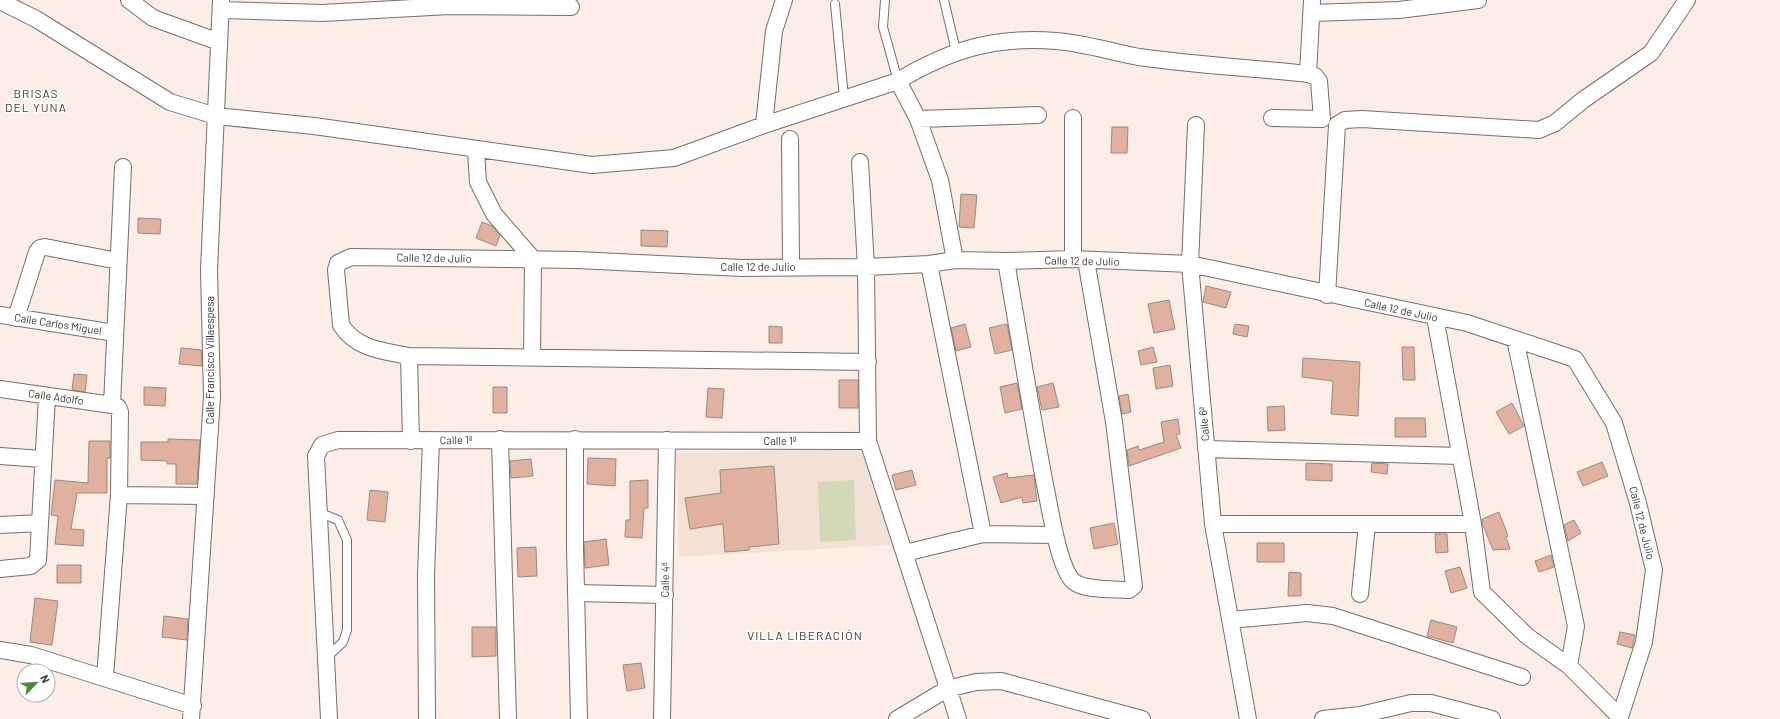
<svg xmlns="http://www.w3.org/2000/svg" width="1780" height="719" font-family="Barlow,sans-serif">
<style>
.built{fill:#f4e1d5}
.green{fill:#d2d9b7}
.building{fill:#dfb19e;stroke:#978a84}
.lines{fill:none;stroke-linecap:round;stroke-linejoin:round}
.lane-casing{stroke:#796d67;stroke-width:10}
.street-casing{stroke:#796d67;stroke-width:18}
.lane{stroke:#fff;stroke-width:8}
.street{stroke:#fff;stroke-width:16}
.labels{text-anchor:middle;stroke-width:3;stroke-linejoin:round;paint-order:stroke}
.street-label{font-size:11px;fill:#3b3633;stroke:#fff}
.neighbourhood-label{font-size:12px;letter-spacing:1px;fill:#443933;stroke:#fff}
</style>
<rect width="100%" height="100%" fill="#fceee7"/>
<!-- built -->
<path class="built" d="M861,449l31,96 -213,12 -3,-104z"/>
<!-- green -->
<path class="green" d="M854,480l2,60 -36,2 -2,-60z"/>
<!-- building -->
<path class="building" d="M1112,127h16l-1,26h-16z
M961,194l16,1 -3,33 -15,-1z
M138,218l23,1 -1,15 -22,-1z
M482,222l10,4 8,9 -4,11 -20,-8z
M641,230l27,1 -1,16 -26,-1z
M1206,286l25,6 -5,16 -23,-6z
M1169,300l6,29 -21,4 -6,-29z
M965,324l6,23 -15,4 -5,-23z
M1007,324l5,26 -17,4 -6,-26z
M1235,324l14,2 -2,11 -14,-3z
M769,326l13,1v16h-13z
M1153,347l4,15 -16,3 -3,-14z
M1402,347h12l1,33h-12z
M181,348l20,2 1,16 -23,-2z
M1303,358l57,4 -2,54 -27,-2 2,-33 -31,-4z
M1170,365l3,21 -17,3 -3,-21z
M74,374l13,1 -2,17 -13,-2z
M839,380h19v28h-19z
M1017,383l5,26 -17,4 -5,-26z
M1053,383l6,24 -17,3 -5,-23z
M144,387l22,1 -1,18 -21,-1z
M493,387h14v26h-14z
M708,388l16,1 -2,29 -16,-1z
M1128,394l3,18 -9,2 -3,-18z
M1512,403l12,23 -15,8 -13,-22z
M1284,406l1,24 -17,1 -1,-24z
M1395,418h30l1,19h-31z
M1178,419l2,15 -4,1 5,13 -52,18 -2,-16 11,-4 1,4 25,-8 -3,-20z
M168,439l32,1 -3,44h-21v-20h-9v-3l-26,-1v-18h27z
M89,441h21v17h-3v35h-30l-6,36 13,1 -1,16 -28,-2 3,-28 -7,-1 4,-35 33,3z
M588,458l28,1 -1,27 -28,-2z
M531,459l2,17 -22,2 -1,-17z
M1602,462l6,14 -25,10 -6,-14z
M1306,463l26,1v17l-26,-1z
M1372,463l16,1 -1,10 -16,-2z
M774,466l5,78 -30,3v3l-24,2 -2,-28 -33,5 -5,-31 36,-5 -1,-23z
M912,470l4,15 -20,5 -4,-15z
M1007,473l1,5 26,-3 3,26 -14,2 -1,-6 -21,6 -8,-26z
M648,480v28h-4l-2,30 -17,-1 1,-17h4v-39z
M370,490l18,2 -3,30 -18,-2z
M1499,512l9,24 -2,1 4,12 -17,1 -11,-27v-4z
M1574,520l7,13 -13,8 -4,-16z
M1114,523l4,21 -24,5 -4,-21z
M1435,534h12l1,18 -12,1z
M606,539l3,26 -24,3 -1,-26z
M1257,543h27v19h-27z
M536,547l1,29 -19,1 -1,-29z
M1551,555l3,12 -15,5 -4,-11z
M57,565h24v18h-24z
M1460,567l7,21 -16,5 -6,-22z
M1289,572l12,1v23h-13z
M35,598l23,3 -6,44 -22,-3z
M164,616l24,3 -1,21 -25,-3z
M1431,620l26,7 -4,16 -26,-7z
M472,627h24v29l-24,1z
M1620,632l15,3 -3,13 -15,-4z
M641,663l4,25 -18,3 -4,-26z"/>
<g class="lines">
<defs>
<path id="lane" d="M885,0l-2,27 15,54
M944,0l12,51
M835,4l9,94
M318,512l20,8 9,20v90l-4,12 -17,16"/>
<path id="street" d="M129,0l24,18 66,24
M0,1l36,18 134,83 46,14 98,10 278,39 82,-7 90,-33 134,-44c51,-31 97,-45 158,-40 28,2 55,11 83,16 56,8 113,11 169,17l7,2 4,5 3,38 -50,-1
M221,10l101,3 127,-7 122,1
M1312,13l87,-3 79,-10
M1308,74l4,-74
M898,81l20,38 22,61 15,80
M1073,118v141
M918,119l120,-4
M764,125l10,-94 10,-31
M1196,125l-6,139 23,260 35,195
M1337,125l8,-5 17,-1 177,11 16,-7 28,-23 68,-47 36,-53
M790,139l1,129
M476,150l2,32 16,32 39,45 -1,98
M860,162l6,105 2,174 90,278
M1006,261c13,75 25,150 39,224 5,22 13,81 28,96 11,10 42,8 56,9l5,-4 -20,-164 -28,-162
M929,264l54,270
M1327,295l10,-170
M0,315l115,18
M1435,317l38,207 9,68 45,44 42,30 51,51
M16,318l21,-66 3,-4 5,-1 73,14
M1515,339l61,287 -7,40
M409,356l2,85
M868,362l-459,-6c-26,-5 -53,-7 -68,-31l-5,-55 2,-7 13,-6 226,3 165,8 124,-1 63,-3 26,-4 51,1 67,-2 117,5 277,59 108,36 39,64 24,80 16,67 -10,72 -24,75 -2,2
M0,389l112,16
M500,439l8,280
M575,439v108l4,172
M1206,449l254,7
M0,456l42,3
M119,495l87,1
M1213,524h260
M0,525l40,-2
M905,553l78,-19 72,1
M0,569l31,-3 7,-6 9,-164
M576,593l89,2
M1360,594l7,-70
M1230,620l77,-7 26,3 189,61
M0,650l31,5 162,51
M105,677l14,-182 1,-83 -2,-5 -6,-2 11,-238
M191,719l21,-322 -3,-127 12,-270
M329,719l-13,-263 6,-11 16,-5 530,1
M427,719l-1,-144 5,-135
M662,719l5,-279
M897,719l50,-30 29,-7 25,-1 141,38
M1323,719l37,-4 51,-12h20l61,16"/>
</defs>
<!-- lane casing -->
<use href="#lane" class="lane-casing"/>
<!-- street casing -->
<use href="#street" class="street-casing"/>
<!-- lane -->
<use href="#lane" class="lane"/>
<!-- street -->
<use href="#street" class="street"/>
</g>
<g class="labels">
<!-- street labels -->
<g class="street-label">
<text transform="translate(434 258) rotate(1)" y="4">Calle 12 de Julio</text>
<text transform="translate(1082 261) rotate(1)" y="4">Calle 12 de Julio</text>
<text x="758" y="271">Calle 12 de Julio</text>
<text transform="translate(1401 310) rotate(12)" y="4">Calle 12 de Julio</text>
<text transform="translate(58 324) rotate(9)" y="4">Calle Carlos Miguel</text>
<text transform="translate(210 360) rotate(-90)" y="4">Calle Francisco Villaespesa</text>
<text transform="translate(56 397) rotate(8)" y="4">Calle Adolfo</text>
<text transform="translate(1204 424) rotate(-95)" y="4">Calle 6ª</text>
<text transform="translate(456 440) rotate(-1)" y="4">Calle 1ª</text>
<text x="780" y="445">Calle 1ª</text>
<text transform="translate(1642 523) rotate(76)" y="4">Calle 12 de Julio</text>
<text transform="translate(665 580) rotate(-89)" y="4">Calle 4ª</text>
</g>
<!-- neighbourhood labels -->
<g class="neighbourhood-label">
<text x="36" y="98">BRISAS<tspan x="36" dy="14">DEL YUNA</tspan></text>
<text x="805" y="640">VILLA LIBERACIÓN</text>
</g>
</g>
<!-- north arrow -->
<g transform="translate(36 683) rotate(65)"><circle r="19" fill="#ffffff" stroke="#b1afad"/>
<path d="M0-3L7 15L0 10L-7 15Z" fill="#478a2d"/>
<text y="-6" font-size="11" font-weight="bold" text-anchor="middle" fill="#3b3633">N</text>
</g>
</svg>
